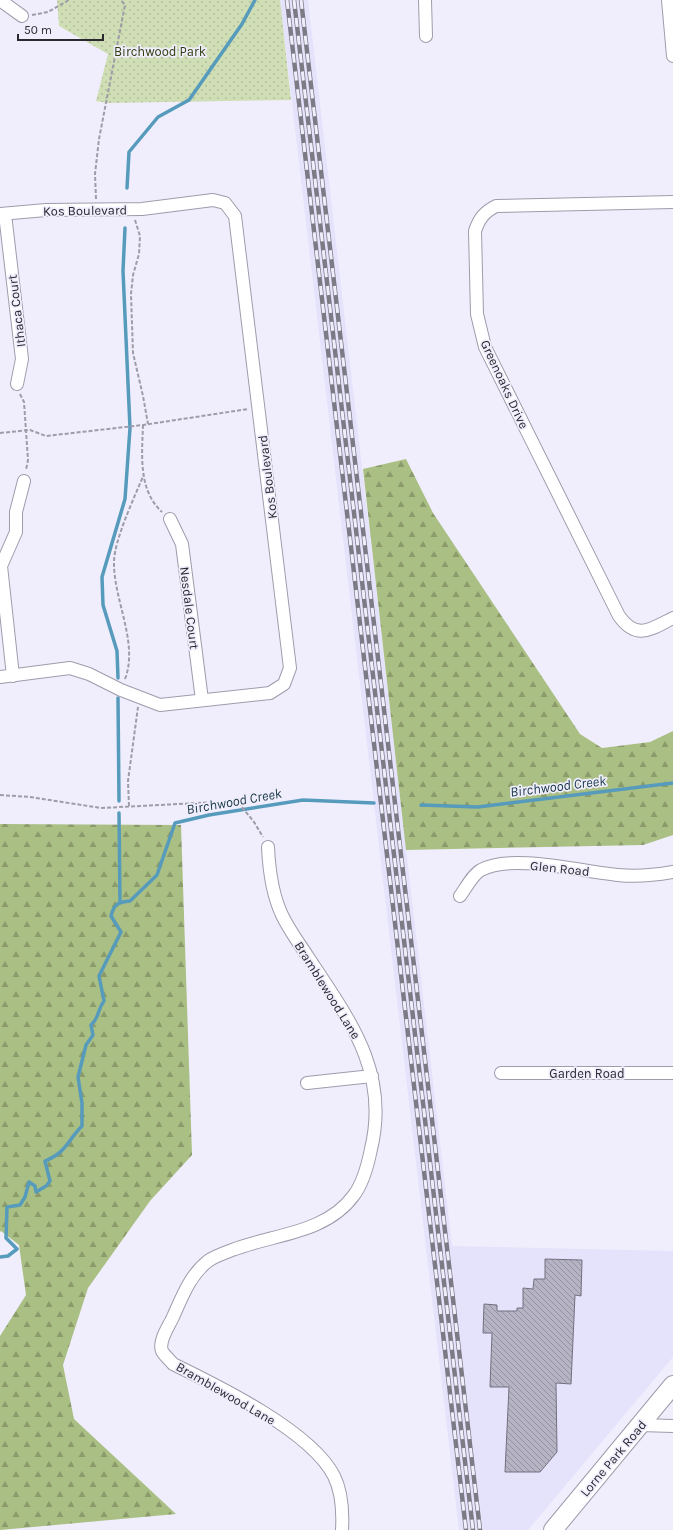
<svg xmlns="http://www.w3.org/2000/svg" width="673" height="1530" font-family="Karla,sans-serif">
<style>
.built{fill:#e5e2fb}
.forest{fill:url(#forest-firs)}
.park{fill:url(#park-dots)}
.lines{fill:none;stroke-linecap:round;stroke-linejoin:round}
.stream{stroke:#569bbc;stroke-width:3.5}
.building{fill:url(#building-back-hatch);stroke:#737180}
.street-casing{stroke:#9e9cac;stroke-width:14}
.secondary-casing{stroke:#9e9cac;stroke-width:20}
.path{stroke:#9d9ca7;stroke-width:2;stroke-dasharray:4 2;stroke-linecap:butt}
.street{stroke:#fff;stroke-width:12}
.secondary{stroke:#fff;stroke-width:18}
.rail-casing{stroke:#7c7b85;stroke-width:4.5}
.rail{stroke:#f0eefc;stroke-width:3;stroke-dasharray:9;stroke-linecap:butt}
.labels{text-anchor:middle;stroke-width:3.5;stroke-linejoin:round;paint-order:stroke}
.park-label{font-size:13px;fill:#303d0f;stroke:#f0eefc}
.street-label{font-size:13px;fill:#2a2930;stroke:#f0eefc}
.water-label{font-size:14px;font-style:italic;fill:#183847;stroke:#f0eefc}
</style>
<defs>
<pattern id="forest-firs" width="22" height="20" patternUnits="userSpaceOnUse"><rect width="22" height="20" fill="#aabf83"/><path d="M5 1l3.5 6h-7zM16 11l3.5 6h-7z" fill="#8b9b6c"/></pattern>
<pattern id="park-dots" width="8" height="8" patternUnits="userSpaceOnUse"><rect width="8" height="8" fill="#cfdeb4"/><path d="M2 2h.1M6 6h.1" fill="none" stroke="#b2be9b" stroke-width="1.8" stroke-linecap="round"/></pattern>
<pattern id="building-back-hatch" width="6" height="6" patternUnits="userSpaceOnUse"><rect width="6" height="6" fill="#b5b3c4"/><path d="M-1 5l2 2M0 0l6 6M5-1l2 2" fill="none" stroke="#9392a0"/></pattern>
</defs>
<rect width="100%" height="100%" fill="#f0eefc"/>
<!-- built -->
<path class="built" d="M280,0h28l144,1246 221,5v106l-145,173h-69z"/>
<!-- forest -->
<path class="forest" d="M406,459l27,54 147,221 22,14 48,-6 23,-11v104l-30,10 -237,5 -43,-381z
M0,824l181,1 11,330 -42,46 -62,87 -25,77 11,54 102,95 -176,16v-194l26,-41 -7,-50 -18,-14 -1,1z"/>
<!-- park -->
<path class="park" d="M57,0h223l11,100 -184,3 -11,-2 12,-47 -49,-28z"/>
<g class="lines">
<!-- stream -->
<path class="stream" d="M127,188l2,-36 29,-35 31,-17 53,-76 13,-24
M118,678l-1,-27 -14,-46 -1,-28 23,-78 5,-71 -7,-157 2,-43
M118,698l1,103
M421,805l57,2 195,-24
M119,813l1,89
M0,1257l8,-1 9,-7 -11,-11 1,-31 13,-2 5,-8 4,-15 6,4 1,6 10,-6 4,-5 -5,-20c22,-9 22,-20 37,-35v-23l-4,-26 8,-32 7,-10 -2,-10c9,-8 6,-15 13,-24l-5,-25 22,-44 -10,-16c3,-12 7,-14 19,-15l27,-26 18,-52 34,-8 94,-15 71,3"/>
</g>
<!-- building -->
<path class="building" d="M545,1259l37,1 -1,36 -6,-1 -4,89 -15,-1 1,69 -17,20h-35l4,-85h-19l2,-54h-9l1,-29 13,1v6h20v-3h6v-20l10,1 1,-10h11z"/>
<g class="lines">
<defs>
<path id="street" d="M0,0l22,16
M425,0l1,36
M668,0l5,56
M673,202l-177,4c-12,6 -17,13 -21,25l2,83 8,33 134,269c18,25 32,13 54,2
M0,214l46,-4 96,-1 71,-9 12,3 10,13 55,452 -6,16 -14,9 -110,12 -39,-15 -32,-16 -19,-6 -70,9
M5,214l17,145 -5,25
M170,519l12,25 20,156
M13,676l-12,-110 15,-34v-20l8,-31
M268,847c1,22 4,47 14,68 7,15 17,28 26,42 40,61 82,114 63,192 -3,15 -8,34 -17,46 -28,39 -81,39 -122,55 -8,3 -17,6 -24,11 -18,14 -26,36 -35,56 -4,9 -15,24 -11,34 2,4 8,9 11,13 45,22 138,67 161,112 8,16 9,36 8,54
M460,896c6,-8 13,-22 21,-26 30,-17 102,2 137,5 17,2 38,0 55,-3
M501,1073h172
M307,1083l65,-7
M640,1425l33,1"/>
<path id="secondary" d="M553,1530l120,-145"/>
</defs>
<!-- street casing -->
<use href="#street" class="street-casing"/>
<!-- secondary casing -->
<use href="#secondary" class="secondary-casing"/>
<!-- path -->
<path class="path" d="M32,15l16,-3 21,-12
M96,199l-1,-25 4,-35 26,-134 -4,-5
M135,220l5,16 -1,18 -6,21 -2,19 2,59 10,43 5,28
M20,394l4,8 4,58 -2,10
M143,425c-1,30 -5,65 19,87
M0,433l30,-3 16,6 97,-11 105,-16
M125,679c14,-36 -12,-80 -11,-118 1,-23 21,-65 30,-87
M0,795l30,2 71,11 136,-7 17,21 9,15
M129,806l-1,-25 10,-74"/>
<!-- street -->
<use href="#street" class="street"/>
<!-- secondary -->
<use href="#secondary" class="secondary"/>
<defs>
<path id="rail" d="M287,0l179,1530
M294,0l179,1530
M301,0l179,1530"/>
</defs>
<!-- rail casing -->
<use href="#rail" class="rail-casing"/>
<!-- rail -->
<use href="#rail" class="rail"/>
</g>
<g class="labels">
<!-- park labels -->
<g class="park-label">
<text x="160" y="56">Birchwood Park</text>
</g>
<!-- street labels -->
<g class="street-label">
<text transform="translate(85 210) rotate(-1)" y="5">Kos Boulevard</text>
<text transform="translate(16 311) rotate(-97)" y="5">Ithaca Court</text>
<text transform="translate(505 384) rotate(65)" y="5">Greenoaks Drive</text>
<text transform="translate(267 477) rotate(-97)" y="5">Kos Boulevard</text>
<text transform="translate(190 608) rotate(83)" y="5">Nesdale Court</text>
<text transform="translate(560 868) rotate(6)" y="5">Glen Road</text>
<text transform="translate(328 990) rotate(58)" y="5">Bramblewood Lane</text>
<text x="587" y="1078">Garden Road</text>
<text transform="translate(226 1393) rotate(30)" y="5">Bramblewood Lane</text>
<text transform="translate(613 1458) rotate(-50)" y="5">Lorne Park Road</text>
</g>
<!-- water labels -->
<g class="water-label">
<text transform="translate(558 786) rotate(-7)" y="5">Birchwood Creek</text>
<text transform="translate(234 801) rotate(-10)" y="5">Birchwood Creek</text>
</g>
</g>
<!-- scale -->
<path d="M18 34v6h85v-6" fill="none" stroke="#2a2930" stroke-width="2"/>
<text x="24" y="34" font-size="12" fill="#2a2930" stroke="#f0eefc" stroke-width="3" paint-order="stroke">50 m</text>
</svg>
